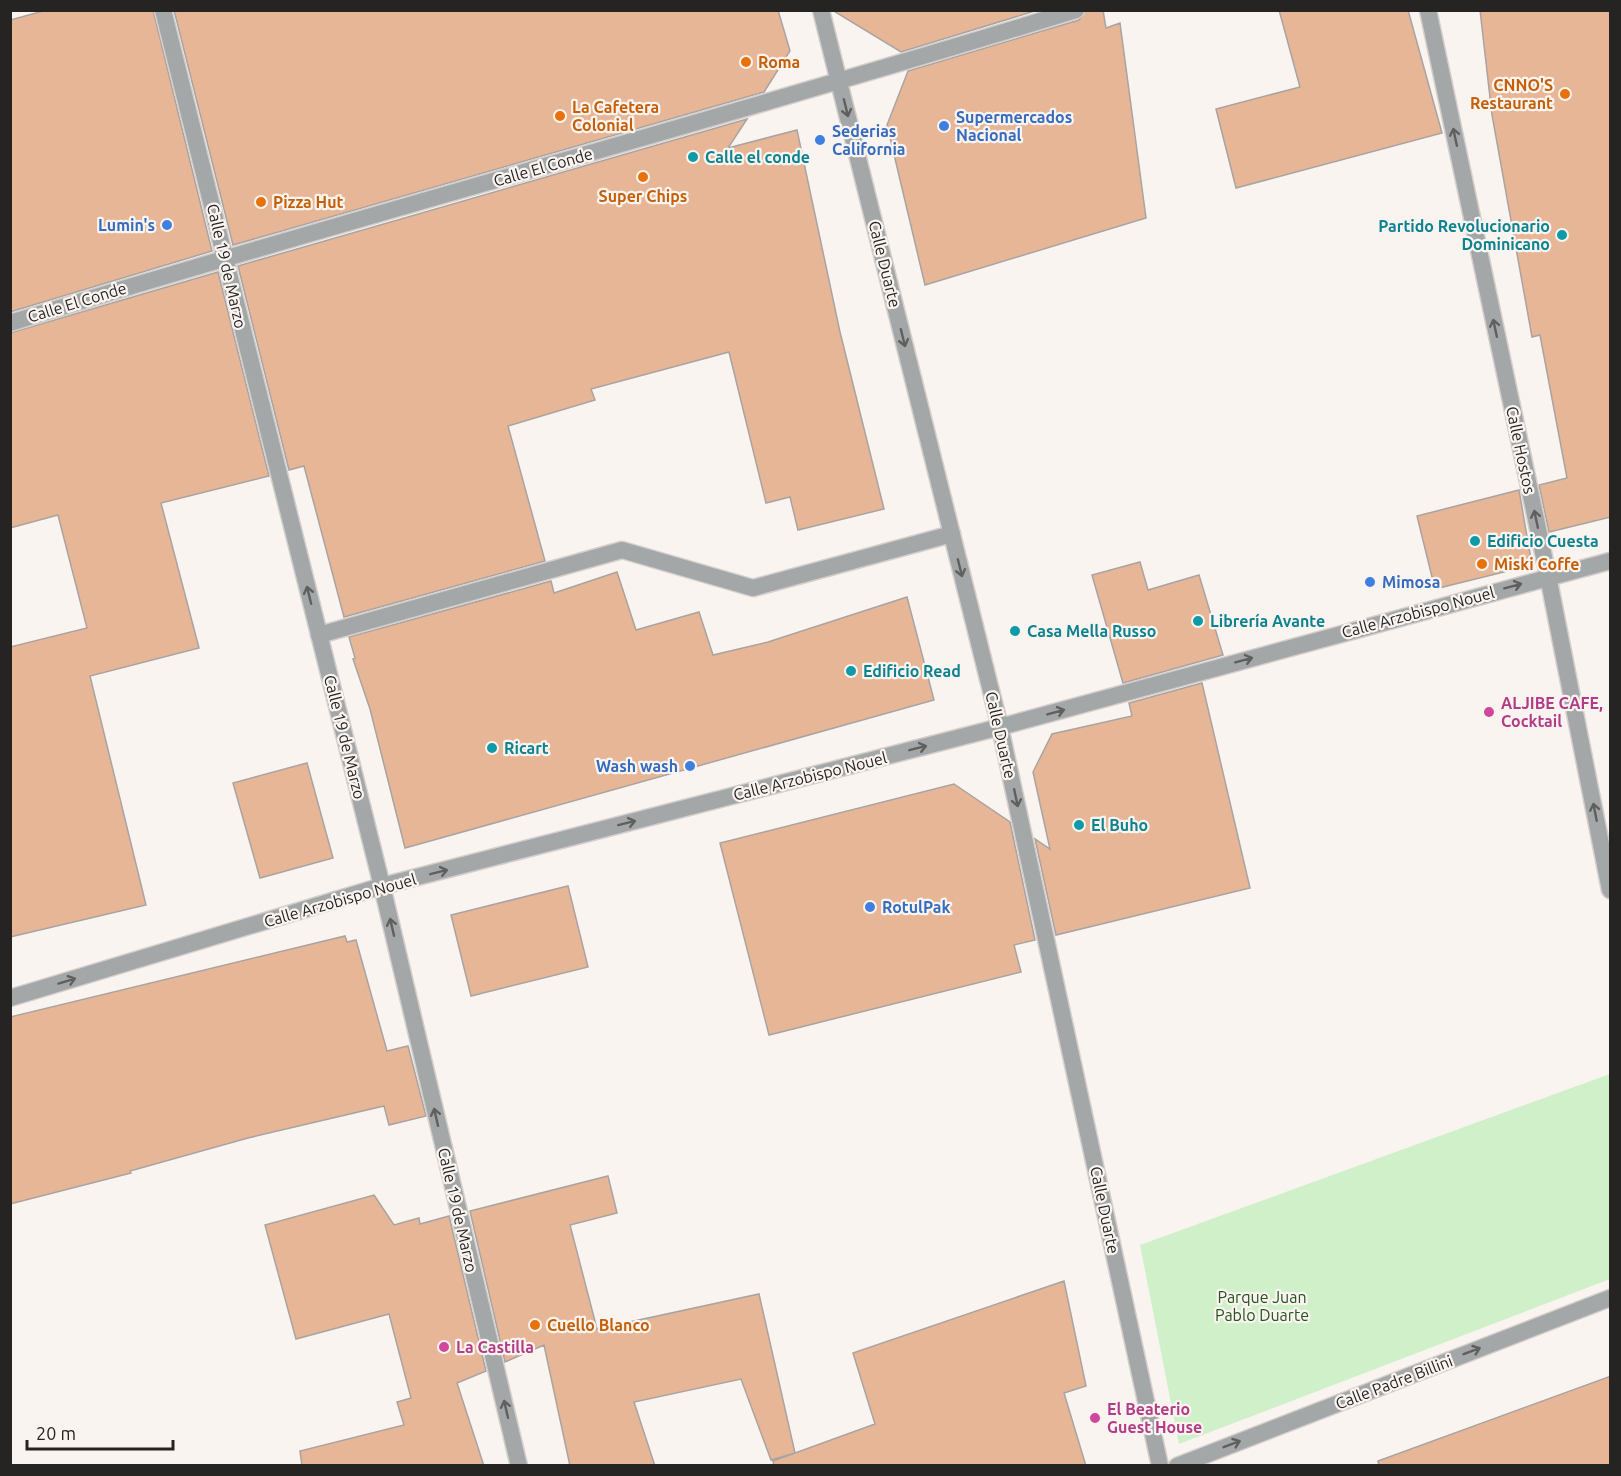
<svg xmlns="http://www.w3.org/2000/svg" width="1621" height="1476" font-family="Ubuntu,sans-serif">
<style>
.green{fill:#cff0c9}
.building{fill:#e6b697;stroke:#a9a4a1;stroke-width:1.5}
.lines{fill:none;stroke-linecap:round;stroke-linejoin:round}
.service-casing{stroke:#d4cfcc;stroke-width:19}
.pedestrian-casing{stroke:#d4cfcc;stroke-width:19}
.minor-casing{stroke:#d4cfcc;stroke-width:19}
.service{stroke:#a4a7a8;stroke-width:16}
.pedestrian{stroke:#a4a7a8;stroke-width:16}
.minor{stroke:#a4a7a8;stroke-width:16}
.oneway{stroke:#5f5f5e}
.food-dot{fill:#e8710a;stroke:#faf4f1;stroke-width:2}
.shop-dot{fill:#3f7fe0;stroke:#faf4f1;stroke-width:2}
.culture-dot{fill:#0f9aa8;stroke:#faf4f1;stroke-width:2}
.hotel-dot{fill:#d1479c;stroke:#faf4f1;stroke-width:2}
.labels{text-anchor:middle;stroke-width:4.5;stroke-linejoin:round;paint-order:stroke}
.food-label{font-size:16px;font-weight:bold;fill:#c56008;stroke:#faf4f1;text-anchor:start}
.shop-label{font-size:16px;font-weight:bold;fill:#366cbe;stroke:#faf4f1;text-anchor:start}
.culture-label{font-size:16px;font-weight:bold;fill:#0d838f;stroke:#faf4f1;text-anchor:start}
.street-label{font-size:16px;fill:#262422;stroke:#faf4f1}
.hotel-label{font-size:16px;font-weight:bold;fill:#b23c85;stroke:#faf4f1;text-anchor:start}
.park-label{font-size:16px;fill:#24521b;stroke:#faf4f1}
</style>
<rect width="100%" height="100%" fill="#faf4f1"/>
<!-- green -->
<path class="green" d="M1610,1074v205l-431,165 -39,-199z"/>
<!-- building -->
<path class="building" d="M47,10h106l59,241 -202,61v-292z
M174,10h604l12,41 -26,41 -531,153z
M832,10h206l-137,42z
M1086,10h17l3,18 14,-5 26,195 -221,67 -38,-160 21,-54 171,-51z
M1279,10h129l34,123 -206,55 -20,-79 84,-22z
M1480,10h131v507l-62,15 -10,-47 28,-7 -27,-143 -8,2 -40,-222z
M747,119l-19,29 69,-18 43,202 44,177 -86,21 -8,-33 -24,6 -37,-151 -138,37 4,11 -87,26 37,135 -201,56 -40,-151 -15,4 -51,-204z
M218,272l51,204 -108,27 38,145 -109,28 56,229 -136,32v-290l77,-19 -29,-113 -48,13v-195z
M1519,490l13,75 -97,24 -18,-73z
M1140,562l8,28 51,-15 24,80 -100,28 -31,-108z
M617,572l19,58 63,-18 14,43 55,-13 139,-45 27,103 -529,148 -35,-139 -17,-50 2,-1 -6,-21 202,-56 3,12z
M1202,683l48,205 -194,47 -21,-96 15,10 -17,-77 19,-38 80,-18 -3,-13z
M307,763l26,95 -73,20 -27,-95z
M954,784l56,38 25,118 -21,5 7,27 -252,63 -49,-192z
M568,886l20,81 -117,29 -20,-81z
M345,936l2,6 9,-2 31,111 21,-5 18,70 -37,9 -5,-19 -136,32 -118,33 1,2 -121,31v-187z
M608,1176l9,37 -47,12 27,104 162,-35 36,159 -24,7 -30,-81 -107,23 21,64h-85l-26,-121 -39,17 -35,-151z
M374,1195l20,30 25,-7 1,6 29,-8 37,155 -29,12 27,83h-182l-2,-15 104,-26 -7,-23 14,-4 -22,-84 -93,25 -31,-114z
M1064,1281l22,105 -22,7 22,73h-312l-1,-5 102,-37 -22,-71z
M1611,1376v90h-232l-1,-5z"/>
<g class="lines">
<defs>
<path id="service" d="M319,635l303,-85 131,38 199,-54"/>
<path id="pedestrian" d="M10,323c354,-109 712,-204 1066,-313"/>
<path id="minor" d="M163,10l219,876 137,580
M821,10l179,717 160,739
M1428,10l120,566 62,314
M10,998l372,-112 618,-159 610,-166
M1177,1466l433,-168"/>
</defs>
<!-- service casing -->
<use href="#service" class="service-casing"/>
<!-- pedestrian casing -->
<use href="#pedestrian" class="pedestrian-casing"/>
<!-- minor casing -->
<use href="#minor" class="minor-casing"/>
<!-- service -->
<use href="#service" class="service"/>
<!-- pedestrian -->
<use href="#pedestrian" class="pedestrian"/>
<!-- minor -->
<use href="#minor" class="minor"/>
</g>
<!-- one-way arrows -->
<defs><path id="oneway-shaft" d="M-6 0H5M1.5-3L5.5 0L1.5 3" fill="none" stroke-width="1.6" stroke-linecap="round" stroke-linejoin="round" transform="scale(1.5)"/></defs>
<g class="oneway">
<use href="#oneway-shaft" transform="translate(846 108) rotate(76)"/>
<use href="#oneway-shaft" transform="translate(1455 137) rotate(-102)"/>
<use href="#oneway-shaft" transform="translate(1495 328) rotate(-102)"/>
<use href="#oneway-shaft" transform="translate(903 338) rotate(76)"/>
<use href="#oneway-shaft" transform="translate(1536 519) rotate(-102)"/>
<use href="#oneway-shaft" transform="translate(960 568) rotate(76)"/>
<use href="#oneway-shaft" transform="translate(1513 586) rotate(-15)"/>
<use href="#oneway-shaft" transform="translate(309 595) rotate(-104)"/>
<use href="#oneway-shaft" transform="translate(1244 660) rotate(-15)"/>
<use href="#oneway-shaft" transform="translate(1056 712) rotate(-15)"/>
<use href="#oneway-shaft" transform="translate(918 748) rotate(-14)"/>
<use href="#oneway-shaft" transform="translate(1016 798) rotate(78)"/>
<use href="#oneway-shaft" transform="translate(1595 812) rotate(-101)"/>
<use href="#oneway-shaft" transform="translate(627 823) rotate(-14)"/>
<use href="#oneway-shaft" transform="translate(439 872) rotate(-14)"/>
<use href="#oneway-shaft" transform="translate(392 927) rotate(-103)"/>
<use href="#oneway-shaft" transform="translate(67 981) rotate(-17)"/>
<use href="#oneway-shaft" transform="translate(436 1117) rotate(-103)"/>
<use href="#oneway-shaft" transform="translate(1472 1351) rotate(-21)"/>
<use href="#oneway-shaft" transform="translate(506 1409) rotate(-103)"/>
<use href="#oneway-shaft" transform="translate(1232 1444) rotate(-21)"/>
</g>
<!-- markers -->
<g class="food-dot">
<circle cx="746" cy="62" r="6"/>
<circle cx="1565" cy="94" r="6"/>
<circle cx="560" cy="116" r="6"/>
<circle cx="643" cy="177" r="6"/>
<circle cx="261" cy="202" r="6"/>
<circle cx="1482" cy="564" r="6"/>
<circle cx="535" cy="1325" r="6"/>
</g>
<g class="shop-dot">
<circle cx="944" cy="126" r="6"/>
<circle cx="820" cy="140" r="6"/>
<circle cx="167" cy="225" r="6"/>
<circle cx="1370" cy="582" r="6"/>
<circle cx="690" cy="766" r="6"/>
<circle cx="870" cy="907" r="6"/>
</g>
<g class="culture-dot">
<circle cx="693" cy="157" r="6"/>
<circle cx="1562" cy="235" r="6"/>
<circle cx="1475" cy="541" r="6"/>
<circle cx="1198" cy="621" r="6"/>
<circle cx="1015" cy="631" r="6"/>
<circle cx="851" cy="671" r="6"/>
<circle cx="492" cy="748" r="6"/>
<circle cx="1079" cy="825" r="6"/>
</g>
<g class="hotel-dot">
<circle cx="1489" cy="712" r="6"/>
<circle cx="444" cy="1347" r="6"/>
<circle cx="1095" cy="1418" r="6"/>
</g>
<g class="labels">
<!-- food labels -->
<g class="food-label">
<text x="758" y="68">Roma</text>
<text x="1553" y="91" text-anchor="end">CNNO'S<tspan x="1553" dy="18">Restaurant</tspan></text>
<text x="572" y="113">La Cafetera<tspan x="572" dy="18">Colonial</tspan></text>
<text x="643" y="202" text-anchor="middle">Super Chips</text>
<text x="273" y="208">Pizza Hut</text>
<text x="1494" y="570">Miski Coffe</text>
<text x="547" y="1331">Cuello Blanco</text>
</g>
<!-- shop labels -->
<g class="shop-label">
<text x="956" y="123">Supermercados<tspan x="956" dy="18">Nacional</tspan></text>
<text x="832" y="137">Sederias<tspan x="832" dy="18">California</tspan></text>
<text x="155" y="231" text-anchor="end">Lumin's</text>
<text x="1382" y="588">Mimosa</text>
<text x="678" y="772" text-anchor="end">Wash wash</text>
<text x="882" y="913">RotulPak</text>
</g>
<!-- culture labels -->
<g class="culture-label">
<text x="705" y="163">Calle el conde</text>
<text x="1550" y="232" text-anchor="end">Partido Revolucionario<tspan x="1550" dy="18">Dominicano</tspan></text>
<text x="1487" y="547">Edificio Cuesta</text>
<text x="1210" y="627">Librería Avante</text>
<text x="1027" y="637">Casa Mella Russo</text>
<text x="863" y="677">Edificio Read</text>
<text x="504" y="754">Ricart</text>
<text x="1091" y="831">El Buho</text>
</g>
<!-- street labels -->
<g class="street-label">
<text transform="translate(543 167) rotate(-16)" y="6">Calle El Conde</text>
<text transform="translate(885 264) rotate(76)" y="6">Calle Duarte</text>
<text transform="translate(227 266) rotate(77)" y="6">Calle 19 de Marzo</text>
<text transform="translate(77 302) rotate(-17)" y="6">Calle El Conde</text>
<text transform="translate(1521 450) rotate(78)" y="6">Calle Hostos</text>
<text transform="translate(1418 612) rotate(-15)" y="6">Calle Arzobispo Nouel</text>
<text transform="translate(1001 735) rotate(77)" y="6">Calle Duarte</text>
<text transform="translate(345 737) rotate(76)" y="6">Calle 19 de Marzo</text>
<text transform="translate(810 776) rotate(-14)" y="6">Calle Arzobispo Nouel</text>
<text transform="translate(340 900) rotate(-16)" y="6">Calle Arzobispo Nouel</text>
<text transform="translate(458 1210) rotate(77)" y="6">Calle 19 de Marzo</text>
<text transform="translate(1105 1210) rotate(78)" y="6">Calle Duarte</text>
<text transform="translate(1394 1382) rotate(-21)" y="6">Calle Padre Billini</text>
</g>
<!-- hotel labels -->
<g class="hotel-label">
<text x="1501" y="709">ALJIBE CAFE,<tspan x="1501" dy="18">Cocktail</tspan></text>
<text x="456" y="1353">La Castilla</text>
<text x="1107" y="1415">El Beaterio<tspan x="1107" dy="18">Guest House</tspan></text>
</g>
<!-- park labels -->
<g class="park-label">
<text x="1262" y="1303">Parque Juan<tspan x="1262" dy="18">Pablo Duarte</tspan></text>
</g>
</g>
<!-- border -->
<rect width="1621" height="1476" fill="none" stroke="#262422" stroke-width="24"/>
<!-- scale -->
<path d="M27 1440v9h146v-9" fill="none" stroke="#262422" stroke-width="3"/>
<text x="36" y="1440" font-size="18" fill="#262422" stroke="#faf4f1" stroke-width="4.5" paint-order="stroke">20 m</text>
</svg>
